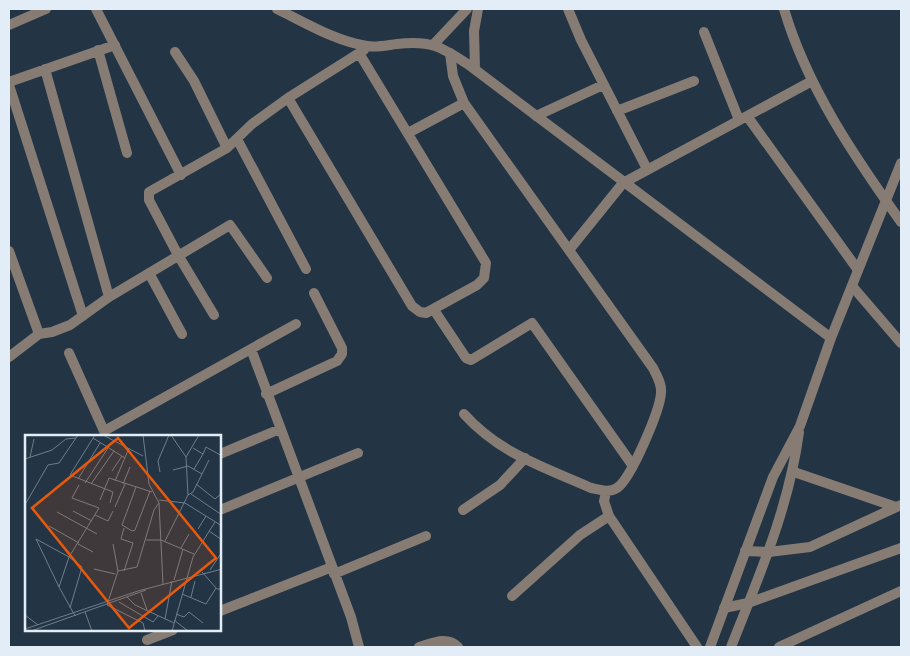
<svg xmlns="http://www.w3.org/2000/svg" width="910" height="656" font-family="'Fira Sans',sans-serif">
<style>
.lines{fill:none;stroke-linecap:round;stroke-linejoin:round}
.minor{stroke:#867c74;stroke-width:10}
.tertiary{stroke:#867c74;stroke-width:10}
.inset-road{fill:none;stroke:#6f7e8c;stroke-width:1}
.view{fill:#e8590c;fill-opacity:0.15;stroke:#e8590c;stroke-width:2.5}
.inset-edge{fill:none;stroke:#e2edf7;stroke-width:2.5}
</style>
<rect width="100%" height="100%" fill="#233444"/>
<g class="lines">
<!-- minor -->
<path class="minor" d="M96,9l85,166
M568,9l13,31 66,129
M784,9c23,78 70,147 117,213
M704,32l35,88
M434,44l33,-35
M98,50l29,103
M175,52l19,29 33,67
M450,53l3,23 11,27 189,265c4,8 9,16 8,25 -1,17 -30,86 -44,95 -8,5 -17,2 -26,0 -47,-21 -91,-34 -127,-74
M45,69l64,228
M475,69l-1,-38 4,-22
M9,82l106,-37
M9,85l74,231
M288,98l124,208 8,6 6,1 51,-28 7,-7 2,-15 -127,-210
M617,111l77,-30
M536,116l67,-31
M747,116l111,154
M408,133l56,-30
M237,139l69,130
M569,250l54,-67 189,-102
M9,251l30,83
M149,273l33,61
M852,286l49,57
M434,310l32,48 5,2 61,-37 101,143
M214,315l-36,-60 -29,-55v-8l78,-44 25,-24 36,-26 76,-48
M251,349l45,-25
M69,353l35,78 147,-82 100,268 8,30
M9,357l30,-23 13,-2 18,-7 39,-28 121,-72 37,53
M266,394l71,-33 5,-7v-6l-28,-55
M220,454l60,-25
M794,472l102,35
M606,492l-2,9 5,15 88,131
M220,510l138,-57
M463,510l37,-25 25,-27
M745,551l24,1 41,-5 91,-42
M334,574l92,-38
M512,596l68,-61 29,-19
M724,608l24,-5 153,-55
M220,611l112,-44
M147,640l26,-10
M419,647c14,-4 28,-11 39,0
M779,647l122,-56"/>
<!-- tertiary -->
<path class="tertiary" d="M277,9c29,14 58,32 90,37 9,2 21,-1 30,-2 35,-4 44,3 72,21l362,273
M9,25l37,-16
M710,647l63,-170 27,-51 31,-88 70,-175
M731,647c28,-71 58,-139 68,-215"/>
</g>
<!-- overview -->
<g transform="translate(25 435)">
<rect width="196" height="196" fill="#233444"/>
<path class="inset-road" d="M70,0l-25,40 43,17 -3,11M78,0l40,21M118,0l6,49 10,19 4,81M68,3l32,20M168,13l10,6 -9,15M178,19l3,-7 16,9M5,22l4,-18M161,22l13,-22M0,24l27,-9 14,-11 10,-1M148,35l15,-4 14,8M87,36l10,-15M135,37l-2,-11 11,-26M53,44l22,-36M90,46l14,-33M60,48l23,-35M66,49l23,-33M98,49l7,-17M171,49l19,15 7,-6M111,52l-14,38 10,6 3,-1 15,-39M166,59l31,21M163,60l5,-3 16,-32M75,65l9,-22 43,14M134,65l26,3 37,23M1,68l22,-38 11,-2 19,-28M90,72l10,-23M48,76l19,10M32,77l40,22M70,80l13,6 5,-10M24,91l30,17M99,93l-3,11 12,4 -9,28M173,94l8,-13M184,96l13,9M121,105h15l33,14M140,106l23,-46 -2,-38 -15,-22M53,109l15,8M88,109l5,27 19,-4 17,-57 5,-7M156,113l8,-14M69,134l21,5M185,135l12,-18M93,136l-11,34 36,18 2,8M177,137l15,17h5M149,145l9,-31M34,152l-23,-48 33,18 30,-49 -27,-10 7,-13M116,158l6,17M157,159l24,10 10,-16M102,162l8,8 39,18M166,162l4,-16M94,167l34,20 5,-6M45,173l12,-41 -13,-10 -10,30 15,27 2,2M60,177l7,19M151,179l8,3 5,-5 14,11M0,180l13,10M140,184l7,-38M149,185l14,11M0,194l113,-38 84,-22M6,196l115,-41M147,196l21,-74 22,-35"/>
<path class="view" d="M93,3l98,120 -87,70 -97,-120z"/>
<rect width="196" height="196" class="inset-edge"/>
</g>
<!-- border -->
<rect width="910" height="656" fill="none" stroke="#e2edf7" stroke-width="20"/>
</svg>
